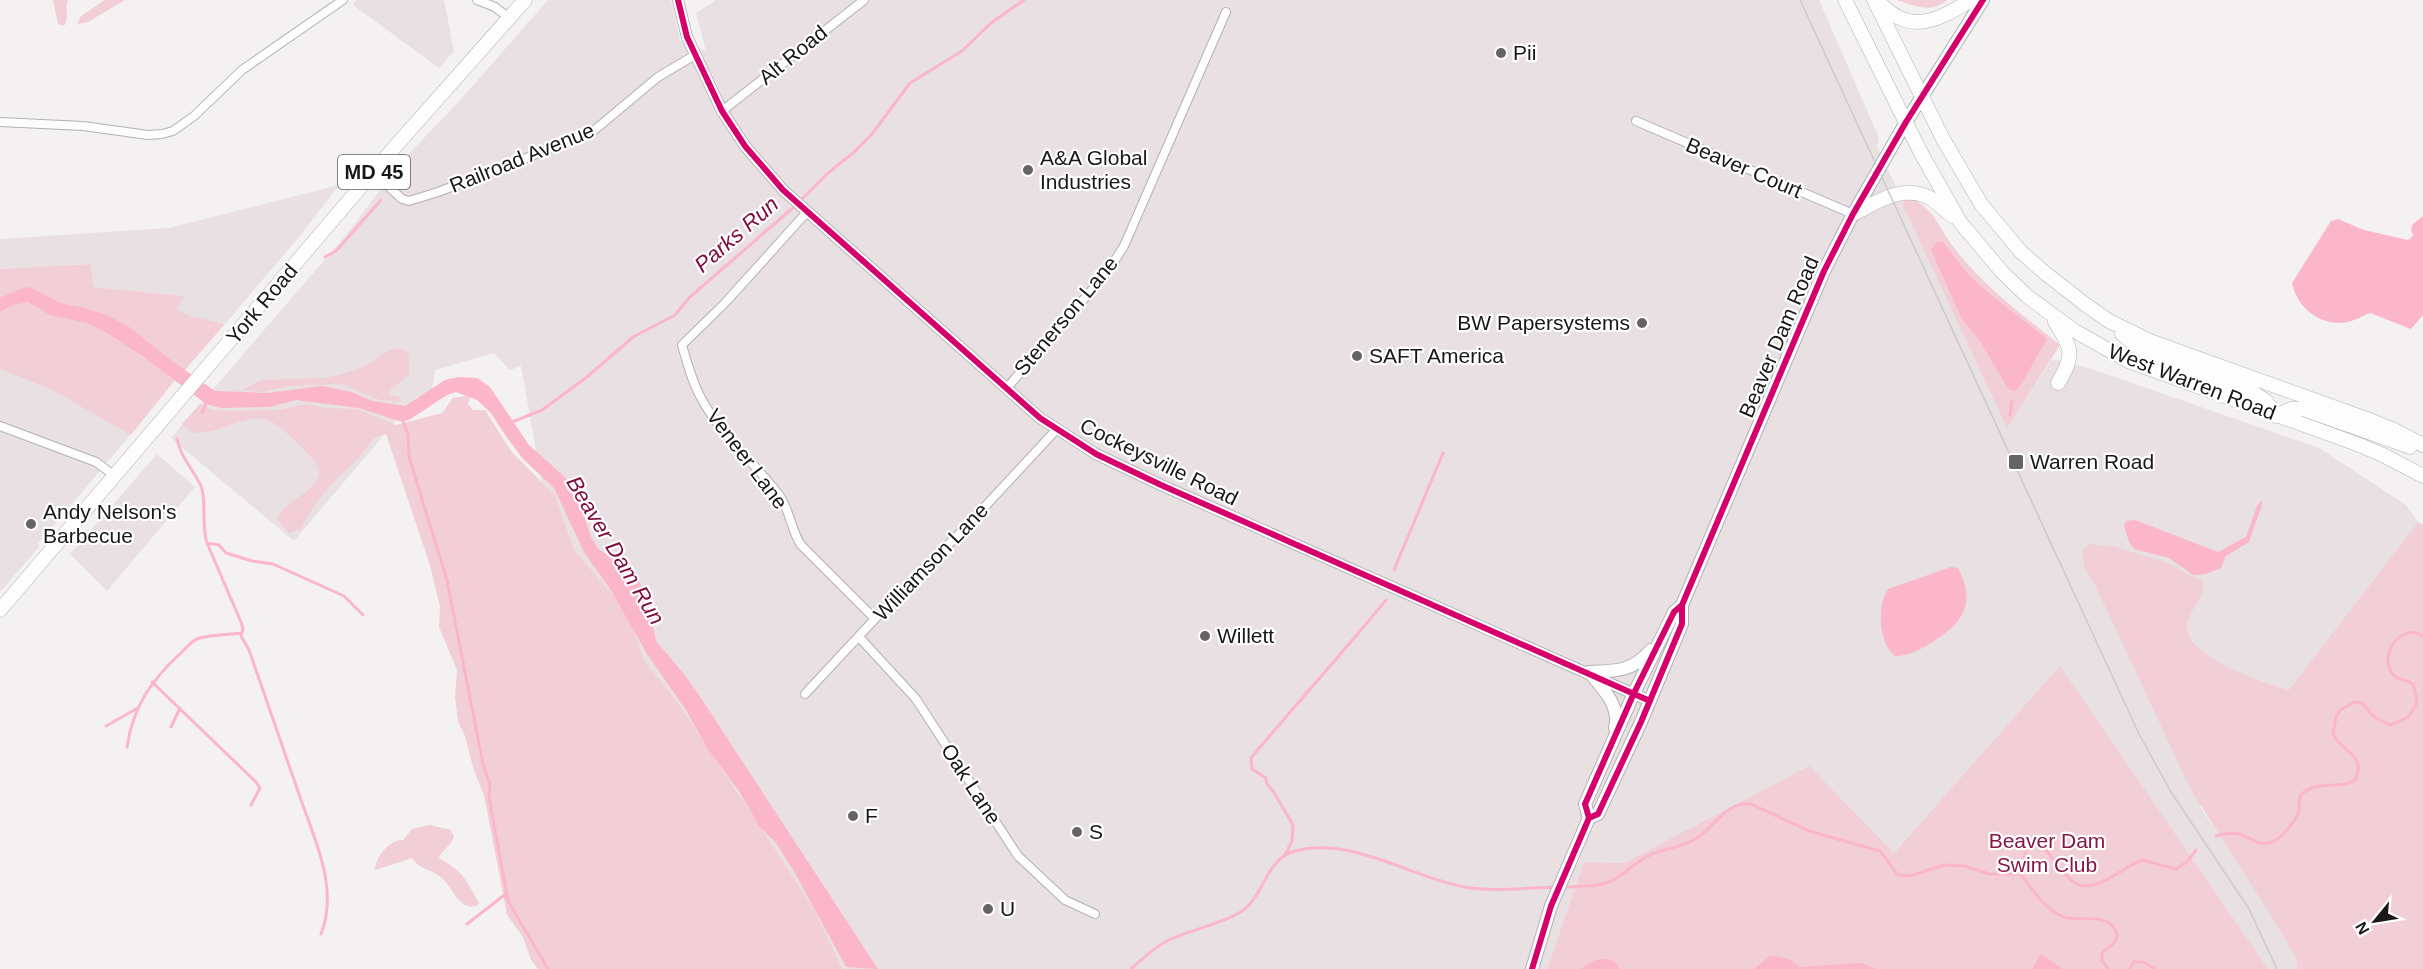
<svg xmlns="http://www.w3.org/2000/svg" width="2423" height="969" font-family="Helvetica,sans-serif">
<style>
.built{fill:#e8e0e2}
.green{fill:#f2ced7}
.water{fill:#fcb6c9}
.lines{fill:none;stroke-linecap:round;stroke-linejoin:round}
.stream{stroke:#fcb6c9;stroke-width:3}
.minor-casing{stroke:#b3b1b2;stroke-width:10}
.tertiary-casing{stroke:#b3b1b2;stroke-width:12}
.secondary-casing{stroke:#b3b1b2;stroke-width:14}
.primary-casing{stroke:#b3b1b2;stroke-width:15}
.minor{stroke:#fdfdfd;stroke-width:8}
.tertiary{stroke:#fdfdfd;stroke-width:10}
.secondary{stroke:#fdfdfd;stroke-width:12}
.primary{stroke:#fdfdfd;stroke-width:14}
.tram{stroke:#cccbcb;stroke-width:1.5}
.cycleway-casing{stroke:#fff;stroke-width:10}
.cycleway{stroke:#d6006c;stroke-width:6}
.poi-dot{fill:#666364;stroke:#fff;stroke-width:2}
.labels{text-anchor:middle;stroke-width:4.5;stroke-linejoin:round;paint-order:stroke}
.shield{fill:#fff;stroke:#5e5d5d;stroke-width:1.5}
.shield-label{font-size:20px;font-weight:bold;fill:#191717}
.poi-label{font-size:21px;fill:#191717;stroke:#fff;text-anchor:start}
.street-label{font-size:21px;fill:#191717;stroke:#fff}
.park-label{font-size:21px;fill:#881644;stroke:#fff}
.water-label{font-size:22px;font-style:italic;fill:#810c3f;stroke:#fff}
</style>
<rect width="100%" height="100%" fill="#f4f1f2"/>
<!-- built -->
<path class="built" d="M356,0h88l10,51 -15,17 -86,-63z
M548,0h123l9,40 26,11 -10,-38 20,-13h1103l60,138 -2,8 130,281 45,-68 37,9 230,80 87,57 12,17 -218,285 98,141 4,21h-34l-208,-302 -166,186 -85,-86 -185,96 -40,-1 -37,107h-919l-107,-603 -11,4 -16,-17 -59,17 -3,19 -12,9 -4,-1 -122,144 -123,-103 175,-203 56,-74 61,-64z
M339,185l-36,47 -78,92 -35,-8 -13,-7 7,-13 -91,-9 -2,-23 -91,5v-30l169,-11z
M0,369l55,22 76,43 -93,110 2,2 -40,46z
M157,454l38,33 -88,104 -37,-37z"/>
<!-- green -->
<path class="green" d="M53,0h15c-4,8 2,18 -4,26l-6,-2z
M105,0h20l-37,22 -11,2 4,-8z
M1897,0h50c-15,14 -33,6 -50,0z
M1910,198c23,10 26,24 39,43 30,42 71,72 111,104l-53,83 -105,-225z
M91,264l2,23 91,9 -7,13 13,7 35,8 -42,48 -16,2 8,6 -44,55 -79,-45 -52,-21v-100z
M397,348l7,1 5,6v20l-20,16v4l10,2 2,5 -21,-2 -38,-16 -54,2 -24,6 -21,-2 18,-10 65,-2 26,-7 19,-8 13,-10z
M466,396l4,1 -2,7 5,6h12l26,41 44,45 19,54 38,44 13,10 20,59 25,29 24,35 120,182 28,60h-304l-7,-9 -8,-23 -16,-22 -23,-120 -10,-24 -9,-35 -7,-15 -3,-23 2,-28 -18,-43 1,-20 -10,-42 -44,-131 -12,4 -15,20 -26,24 -21,27 -11,20 -12,4 -12,-14c8,-19 30,-22 39,-38 7,-11 -1,-21 -9,-28 -9,-9 -30,-32 -42,-34 -16,-3 -34,7 -50,11 -7,2 -15,2 -22,3l-11,-9 18,-20 12,6 14,1 52,-1 29,-6 17,4 32,1 40,16 46,-12 11,-15z
M2418,522l5,3v444h-125l-2,-11 -21,-36 -84,-132 -95,-203 -11,-18 -3,-19 8,-6 25,3 53,16 20,12 15,5c2,20 -15,29 -16,47 -1,30 78,57 102,63z
M2060,666l208,303h-721l37,-107 40,1 185,-97 85,87z
M430,825l21,5 3,7 -3,6 -12,13 1,3c22,11 27,22 39,44l-2,3c-17,5 -24,-17 -34,-27 -9,-9 -25,-10 -31,-21l-37,12c1,-14 14,-30 28,-30l9,-11z"/>
<!-- water -->
<path class="water" d="M2423,216v99l-12,14 -41,-16c-9,4 -20,10 -31,10 -24,-1 -42,-17 -47,-40l39,-62 7,-2 26,11 44,10 5,-4 -2,-7 2,-5z
M1937,242h6l23,30 18,17 63,50 -27,47 -5,5 -5,-1 -4,-5 -26,-44 -18,-22 -31,-69z
M30,287l30,16 21,4 26,8 22,12 43,34 43,30 52,2 55,-7 30,6 20,9 33,5 40,-26 13,-3 19,1 13,9 39,58 38,34 10,14 14,44 7,12 16,10 25,22 8,16 9,44 28,33 17,24 177,271 -32,-2 -51,-94 -19,-30 -17,-17 -20,-35 -32,-43 -21,-38 -39,-56 -35,-62 -28,-40 -30,-64 -31,-29 -20,-27 -12,-19 -14,-13 -21,-8 -9,3 -38,25 -10,1 -40,-13 -63,-8 -26,7 -49,1 -15,-4 -62,-47 -37,-24 -20,-10 -37,-8 -22,-13 -15,3 -13,7v-14l20,-9z
M2262,500v5l-13,37 -23,14 -5,12 -15,6 -13,1 -24,-17 -35,-9 -5,-7 -5,-16 2,-5 9,-1 83,32 28,-15 11,-31z
M1951,567l7,1c18,33 6,55 -24,73 -13,8 -24,15 -39,15 -17,-13 -18,-50 -7,-67z
M2041,954l22,15h-31z
M1770,956c12,0 21,3 29,11l62,-4 16,6h-123z
M1605,959l9,2 6,8h-40l15,-9z"/>
<g class="lines">
<!-- stream -->
<path class="stream" d="M800,201l28,-28 25,-20 19,-19 38,-51 52,-32 29,-28 33,-23
M325,257l11,-6 45,-51
M202,412l6,-12
M2010,415l2,-14
M402,419l6,15 1,23 38,123 36,184 7,20 -1,13 19,104 40,68
M512,422l30,-12 45,-33 46,-40 42,-22 15,-18 105,-91
M177,439c4,19 16,30 24,47 6,15 0,40 6,57l34,79 2,7 -2,7 8,14c17,49 34,98 51,147 15,44 39,91 21,137
M207,543l12,2 7,8 26,8 21,3 71,32 19,19
M1394,570l49,-117
M152,682l104,100 4,6 -9,17
M106,726l30,-17
M171,727l9,-19
M127,747c6,-41 25,-68 55,-95 5,-5 11,-13 18,-14 13,-4 28,-3 41,-5
M2216,836c7,-2 15,-4 23,-2 10,2 18,12 30,9 11,-2 24,-19 29,-29 3,-6 -2,-15 5,-21 15,-13 39,-3 53,-14 9,-26 -12,-25 -23,-45l3,-17 4,-7 15,-8 7,1 12,14 16,8 18,-8 9,-13c-1,-6 -1,-14 -4,-19 -4,-6 -12,-4 -17,-8 -15,-13 -7,-36 9,-43 7,-3 12,-2 18,2
M1285,855l7,-14 1,-16 -20,-34 -6,-7 -1,-6 -14,-9 -1,-11c44,-53 91,-104 135,-158
M2011,873l10,-7 9,-25c22,3 34,47 57,45 21,-2 37,-20 56,-26l33,9 11,-7 9,-12
M1564,887c17,-1 36,1 51,-8 12,-7 22,-18 35,-24 14,-7 30,-7 44,-15 19,-11 32,-39 57,-36l58,27 71,20 18,24 12,1 34,-11 21,1 24,8h32c11,15 24,36 43,43 14,5 43,-5 52,14 1,4 2,5 0,9 -3,5 -10,9 -14,13v8l6,8
M467,924l40,-31
M1131,969c12,-11 25,-23 40,-30 22,-10 47,-14 68,-26 24,-13 26,-52 53,-61 56,-18 118,25 172,35 29,5 61,1 91,0
M2130,969l4,-7h9l12,7"/>
<defs>
<path id="minor" d="M477,0l18,7 14,11
M722,111l142,-111
M1636,121l217,93
M0,122l83,4 65,9 14,-1 11,-3 21,-15 48,-46 101,-70
M373,172l29,27 7,2 29,-9 153,-59 67,-56 37,-22
M807,212l-82,91 -43,42c5,18 10,36 19,53 19,36 53,64 78,97 11,15 12,35 22,50l74,74
M1006,389l102,-118 16,-25 102,-234
M0,426l96,36 19,14
M860,638l56,61 102,157 47,44 30,14
M805,694l81,-87 80,-80 90,-97"/>
<path id="tertiary" d="M678,0l9,37 35,74 23,35 38,44 257,228 56,36 65,31 489,216"/>
<path id="secondary" d="M1589,672c13,15 32,35 26,56
M1589,672c27,-1 43,0 62,-22
M1589,818l9,-4 43,-92 41,-98v-19l142,-334 29,-57 53,-92 77,-122
M1532,969l19,-63 38,-88 -4,-14 49,-111 40,-81 8,-7"/>
<path id="primary" d="M1845,0l76,153 39,69 42,50 25,24 46,34 55,31 229,83 26,11 40,21
M1874,0l69,139 38,65 40,48 24,21 41,32 23,16 41,20 217,78 27,11 29,15
M1880,3c30,33 59,17 91,-3
M1853,214c23,-11 50,-31 77,-16 8,5 15,13 22,18
M2055,322c17,26 20,33 3,61
M2122,334l20,16 47,19 65,24 12,8 10,15
M2276,416l15,-7h12l107,38
M0,610l393,-461 132,-149"/>
</defs>
<!-- minor casing -->
<use href="#minor" class="minor-casing"/>
<!-- tertiary casing -->
<use href="#tertiary" class="tertiary-casing"/>
<!-- secondary casing -->
<use href="#secondary" class="secondary-casing"/>
<!-- primary casing -->
<use href="#primary" class="primary-casing"/>
<!-- minor -->
<use href="#minor" class="minor"/>
<!-- tertiary -->
<use href="#tertiary" class="tertiary"/>
<!-- secondary -->
<use href="#secondary" class="secondary"/>
<!-- primary -->
<use href="#primary" class="primary"/>
<!-- tram -->
<path class="tram" d="M1800,0l339,734 32,58 78,117 28,60"/>
<defs>
<path id="cycleway" d="M678,0l9,37 35,74 23,35 38,44 257,228 56,36 65,31 489,216
M1589,818l9,-4 43,-92 41,-98v-19l142,-334 29,-57 53,-92 77,-122
M1532,969l19,-63 38,-88 -4,-14 49,-111 40,-81 8,-7"/>
</defs>
<!-- cycleway casing -->
<use href="#cycleway" class="cycleway-casing"/>
<!-- cycleway -->
<use href="#cycleway" class="cycleway"/>
</g>
<!-- markers -->
<g class="poi-dot">
<circle cx="1501" cy="53" r="6"/>
<circle cx="1028" cy="170" r="6"/>
<circle cx="1642" cy="323" r="6"/>
<circle cx="1357" cy="356" r="6"/>
<rect x="2008" y="454" width="16" height="16" rx="3"/>
<circle cx="31" cy="524" r="6"/>
<circle cx="1205" cy="636" r="6"/>
<circle cx="853" cy="816" r="6"/>
<circle cx="1077" cy="832" r="6"/>
<circle cx="988" cy="909" r="6"/>
</g>
<g class="labels">
<!-- shield labels -->
<rect class="shield" x="338" y="155" width="72" height="34" rx="4.5"/>
<g class="shield-label">
<text x="374" y="179">MD 45</text>
</g>
<!-- poi labels -->
<g class="poi-label">
<text x="1513" y="60">Pii</text>
<text x="1040" y="165">A&amp;A Global<tspan x="1040" dy="24">Industries</tspan></text>
<text x="1630" y="330" text-anchor="end">BW Papersystems</text>
<text x="1369" y="363">SAFT America</text>
<text x="2030" y="469">Warren Road</text>
<text x="43" y="519">Andy Nelson's<tspan x="43" dy="24">Barbecue</tspan></text>
<text x="1217" y="643">Willett</text>
<text x="865" y="823">F</text>
<text x="1089" y="839">S</text>
<text x="1000" y="916">U</text>
</g>
<!-- street labels -->
<g class="street-label">
<text transform="translate(793 55) rotate(-39)" y="7">Alt Road</text>
<text transform="translate(522 158) rotate(-22)" y="7">Railroad Avenue</text>
<text transform="translate(1744 168) rotate(23)" y="7">Beaver Court</text>
<text transform="translate(262 304) rotate(-50)" y="7">York Road</text>
<text transform="translate(1066 316) rotate(-50)" y="7">Stenerson Lane</text>
<text transform="translate(1779 337) rotate(-67)" y="7">Beaver Dam Road</text>
<text transform="translate(2192 382) rotate(21)" y="7">West Warren Road</text>
<text transform="translate(747 459) rotate(53)" y="7">Veneer Lane</text>
<text transform="translate(1159 462) rotate(26)" y="7">Cockeysville Road</text>
<text transform="translate(931 562) rotate(-46)" y="7">Williamson Lane</text>
<text transform="translate(971 784) rotate(57)" y="7">Oak Lane</text>
</g>
<!-- park labels -->
<g class="park-label">
<text x="2047" y="848">Beaver Dam<tspan x="2047" dy="24">Swim Club</tspan></text>
</g>
<!-- water labels -->
<g class="water-label">
<text transform="translate(736 234) rotate(-41)" y="8">Parks Run</text>
<text transform="translate(616 550) rotate(59)" y="8">Beaver Dam Run</text>
</g>
</g>
<!-- north arrow -->
<g transform="translate(2375 921) rotate(240)" stroke="#ffffff" stroke-width="4.5" paint-order="stroke">
<path d="M0-4.5L10 22L0 15L-10 22Z" fill="#191717"/>
<text y="-9" font-size="16" font-weight="bold" text-anchor="middle" fill="#191717">N</text>
</g>
</svg>
